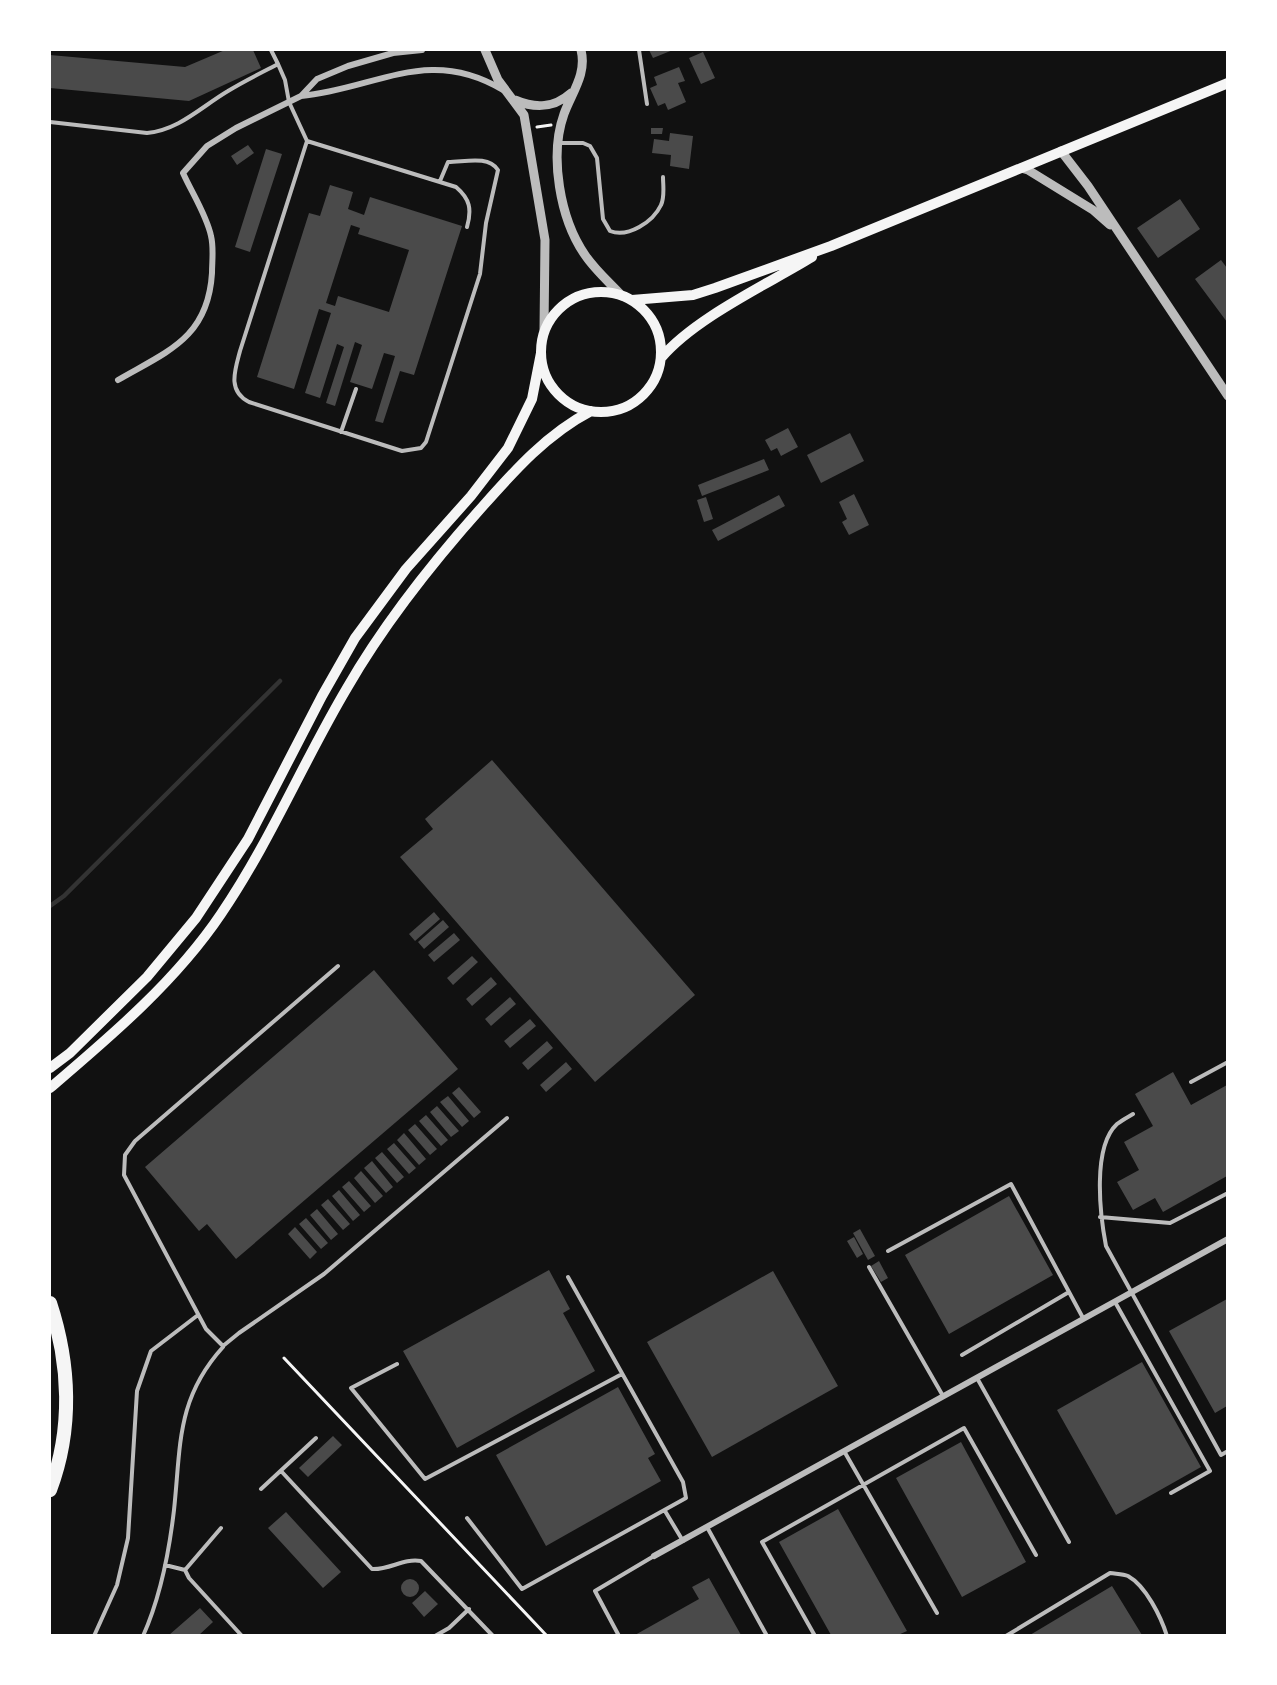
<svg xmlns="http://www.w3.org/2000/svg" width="1277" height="1685" font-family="Bitter,serif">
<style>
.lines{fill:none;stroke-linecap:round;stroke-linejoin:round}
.stream{stroke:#333;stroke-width:4.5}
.building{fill:#4a4a4a;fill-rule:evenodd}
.path{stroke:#f5f5f5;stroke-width:3}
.service{stroke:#bcbcbc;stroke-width:4}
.minor{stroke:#bcbcbc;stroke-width:6}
.tertiary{stroke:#bcbcbc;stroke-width:9}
.secondary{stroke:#f5f5f5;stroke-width:10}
.motorway{stroke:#f5f5f5;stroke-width:14}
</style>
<rect width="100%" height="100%" fill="#111"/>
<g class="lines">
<!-- stream -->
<path class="stream" d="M50,906l14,-10 216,-215"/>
</g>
<!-- building -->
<path class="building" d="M225,50h28l8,18 -72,33 -139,-13v-33l135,12z
M649,50h24l-20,8z
M703,52l12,26 -14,6 -12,-26z
M679,67l6,14 -7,2 8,19 -18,8 -3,-7 -7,3 -8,-18 7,-3 -3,-8z
M651,128h12l-1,6h-11z
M670,133l23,3 -4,33 -19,-3 1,-11 -19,-2 2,-14 15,2z
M248,145l6,8 -17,12 -6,-9z
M266,149l16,5 -32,98 -15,-5z
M330,185l23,7 -5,17 16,6 6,-18 92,29 -48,149 -14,-4 -17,52 -8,-2 20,-65 -11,-3 -12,36 -22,-7 12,-37 -7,-3 -20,64 -9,-3 18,-56 -7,-3 -17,54 -15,-5 26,-80 -12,-4 -25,80 -37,-12 52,-164 11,3zM351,225l9,3 -2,6 51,16 -20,62 -51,-16 -3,10 -9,-3z
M1180,199l20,30 -42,29 -21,-30z
M1221,260l6,8v54l-32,-43z
M788,428l10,19 -17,9 -4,-8 -6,3 -6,-11z
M850,433l14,28 -43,22 -14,-28z
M764,459l5,11 -67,26 -4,-11z
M854,494l15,31 -20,10 -7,-13 5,-3 -8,-17z
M779,495l6,11 -67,35 -6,-11z
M706,497l7,22 -9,3 -7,-22z
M492,760l203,235 -100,87 -195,-225 33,-28 -8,-10z
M434,912l6,7 -25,22 -6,-7z
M443,920l6,7 -25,22 -6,-7z
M454,933l6,7 -26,22 -6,-7z
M472,956l6,6 -25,23 -6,-7z
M374,970l84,99 -222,190 -29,-35 -8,7 -54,-64z
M491,977l6,7 -25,22 -6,-7z
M510,997l6,7 -25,22 -6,-7z
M530,1019l6,7 -26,22 -6,-7z
M547,1041l6,7 -25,22 -6,-7z
M566,1062l6,7 -26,23 -6,-7z
M1173,1072l18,33 36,-20v91l-64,36 -8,-14 -22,12 -16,-28 22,-12 -15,-28 29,-16 -18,-32z
M459,1087l22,25 -7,6 -22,-25z
M448,1096l21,25 -7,6 -22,-25z
M437,1106l22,25 -8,6 -21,-25z
M426,1115l22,25 -7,6 -22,-25z
M415,1124l22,25 -7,6 -22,-25z
M404,1133l22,26 -7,6 -22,-25z
M394,1143l22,25 -7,6 -22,-25z
M382,1152l22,25 -7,6 -22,-25z
M372,1161l21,26 -7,6 -22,-25z
M361,1171l22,25 -8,7 -21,-25z
M349,1181l22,25 -7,6 -22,-25z
M339,1190l21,25 -7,6 -21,-25z
M1009,1196l44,79 -104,59 -44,-79z
M328,1199l22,25 -7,6 -22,-25z
M317,1209l21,25 -7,6 -21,-25z
M306,1218l22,25 -7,6 -22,-25z
M295,1227l22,25 -7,7 -22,-25z
M860,1229l15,27 -7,4 -15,-27z
M854,1237l9,17 -6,4 -10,-17z
M879,1261l9,17 -7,4 -10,-16z
M549,1270l21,39 -7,4 32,58 -138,77 -54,-97z
M773,1271l65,115 -126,71 -65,-115z
M1227,1299v107l-12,7 -46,-82z
M1142,1362l59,105 -85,48 -59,-105z
M618,1387l37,67 -7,4 13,23 -115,65 -50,-91z
M333,1436l9,9 -34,32 -9,-9z
M961,1442l65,120 -64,35 -66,-119z
M838,1509l69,122 -9,4h-67l-52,-93z
M286,1512l55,60 -18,16 -55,-60z
M709,1578l32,57h-106l64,-36 -7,-12z
M401 1588a9 9 0 1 1 18 0a9 9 0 1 1-18 0Z
M1112,1586l30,49h-112z
M425,1591l13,13 -14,13 -12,-14z
M200,1608l13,14 -14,13h-30z"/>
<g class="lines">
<!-- path -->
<path class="path" d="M537,127l14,-2
M284,1358l263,278"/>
<!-- service -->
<path class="service" d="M271,50l7,14
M639,50l8,54
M50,122l97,11c32,-3 54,-26 81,-42 16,-10 33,-18 50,-27l7,16 4,22 18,39 149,46c14,12 16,22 11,40
M307,141l-67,210c-5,19 -13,40 9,51l153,49 19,-3 5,-6 54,-168 6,-51 12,-53c-10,-15 -33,-8 -50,-8l-8,19
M559,143h24l7,3 7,12 6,61 7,12c18,7 43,-9 51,-26 4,-8 2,-20 2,-28
M341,432l15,-43
M338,966l-203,175 -10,14 -1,20 82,154 17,17 16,-13 85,-59 183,-156
M1191,1082l37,-20
M1133,1114c-5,3 -11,6 -16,10 -25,23 -17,91 -11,122l115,209 7,-4
M1100,1217l70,6 58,-30
M888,1251l123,-67 72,134
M869,1267l74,129
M1115,1302l95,169 -39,22
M962,1355l107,-63
M397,1364l-46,24 74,91 197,-105
M977,1378l92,164
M844,1451l93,162
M281,1471l91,98c18,1 31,-11 49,-8l72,75
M261,1489l55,-51
M665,1511l18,30
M467,1518l55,71 164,-91 -3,-16 -115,-205
M707,1527l60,109
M165,1565l20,5 4,8 53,58
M185,1570l36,-42
M94,1636l23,-51 11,-47 9,-147 14,-40 47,-36
M143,1636c18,-40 26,-83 31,-126 7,-65 2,-111 49,-163
M435,1636l14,-8 20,-19
M619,1636l-24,-45 59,-35
M815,1636l-53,-94 202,-114 72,127
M1006,1636l104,-63c6,1 13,1 18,3 18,10 33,41 39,60"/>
<!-- minor -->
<path class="minor" d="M301,96c75,-7 127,-51 202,-6
M118,380c50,-29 90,-42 94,-107 0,-12 2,-25 -1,-37 -4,-20 -19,-43 -28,-63l24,-27 29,-18 65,-32 16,-17 31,-13 45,-13 29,-3
M654,1556l574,-317"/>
<!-- tertiary -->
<path class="tertiary" d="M485,50l13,30 26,35 21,125 -1,90
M581,50c6,24 -9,42 -17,64 -15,42 -4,105 21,141 10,15 25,28 37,41
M515,100c21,9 39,8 56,-7
M1061,151l27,35 140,210
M1021,168l7,2 65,40 17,15"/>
<!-- secondary -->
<path class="secondary" d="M541 352a60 60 0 1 1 120 0a60 60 0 1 1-120 0Z
M632,300l61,-5 22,-7 116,-42 397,-163
M661,358c34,-40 105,-73 151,-101
M50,1068l20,-15 77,-76 49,-59 52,-79 74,-143 33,-58 51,-69 65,-73 37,-48 24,-49 9,-46
M50,1088c61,-52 126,-107 171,-174 49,-72 82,-152 126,-226 38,-66 85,-125 136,-182 32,-36 64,-72 108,-95"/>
<!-- motorway -->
<path class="motorway" d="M50,1303c20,61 23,126 0,187"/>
</g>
<!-- border -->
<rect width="1277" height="1685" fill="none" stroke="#ffffff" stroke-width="102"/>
</svg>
